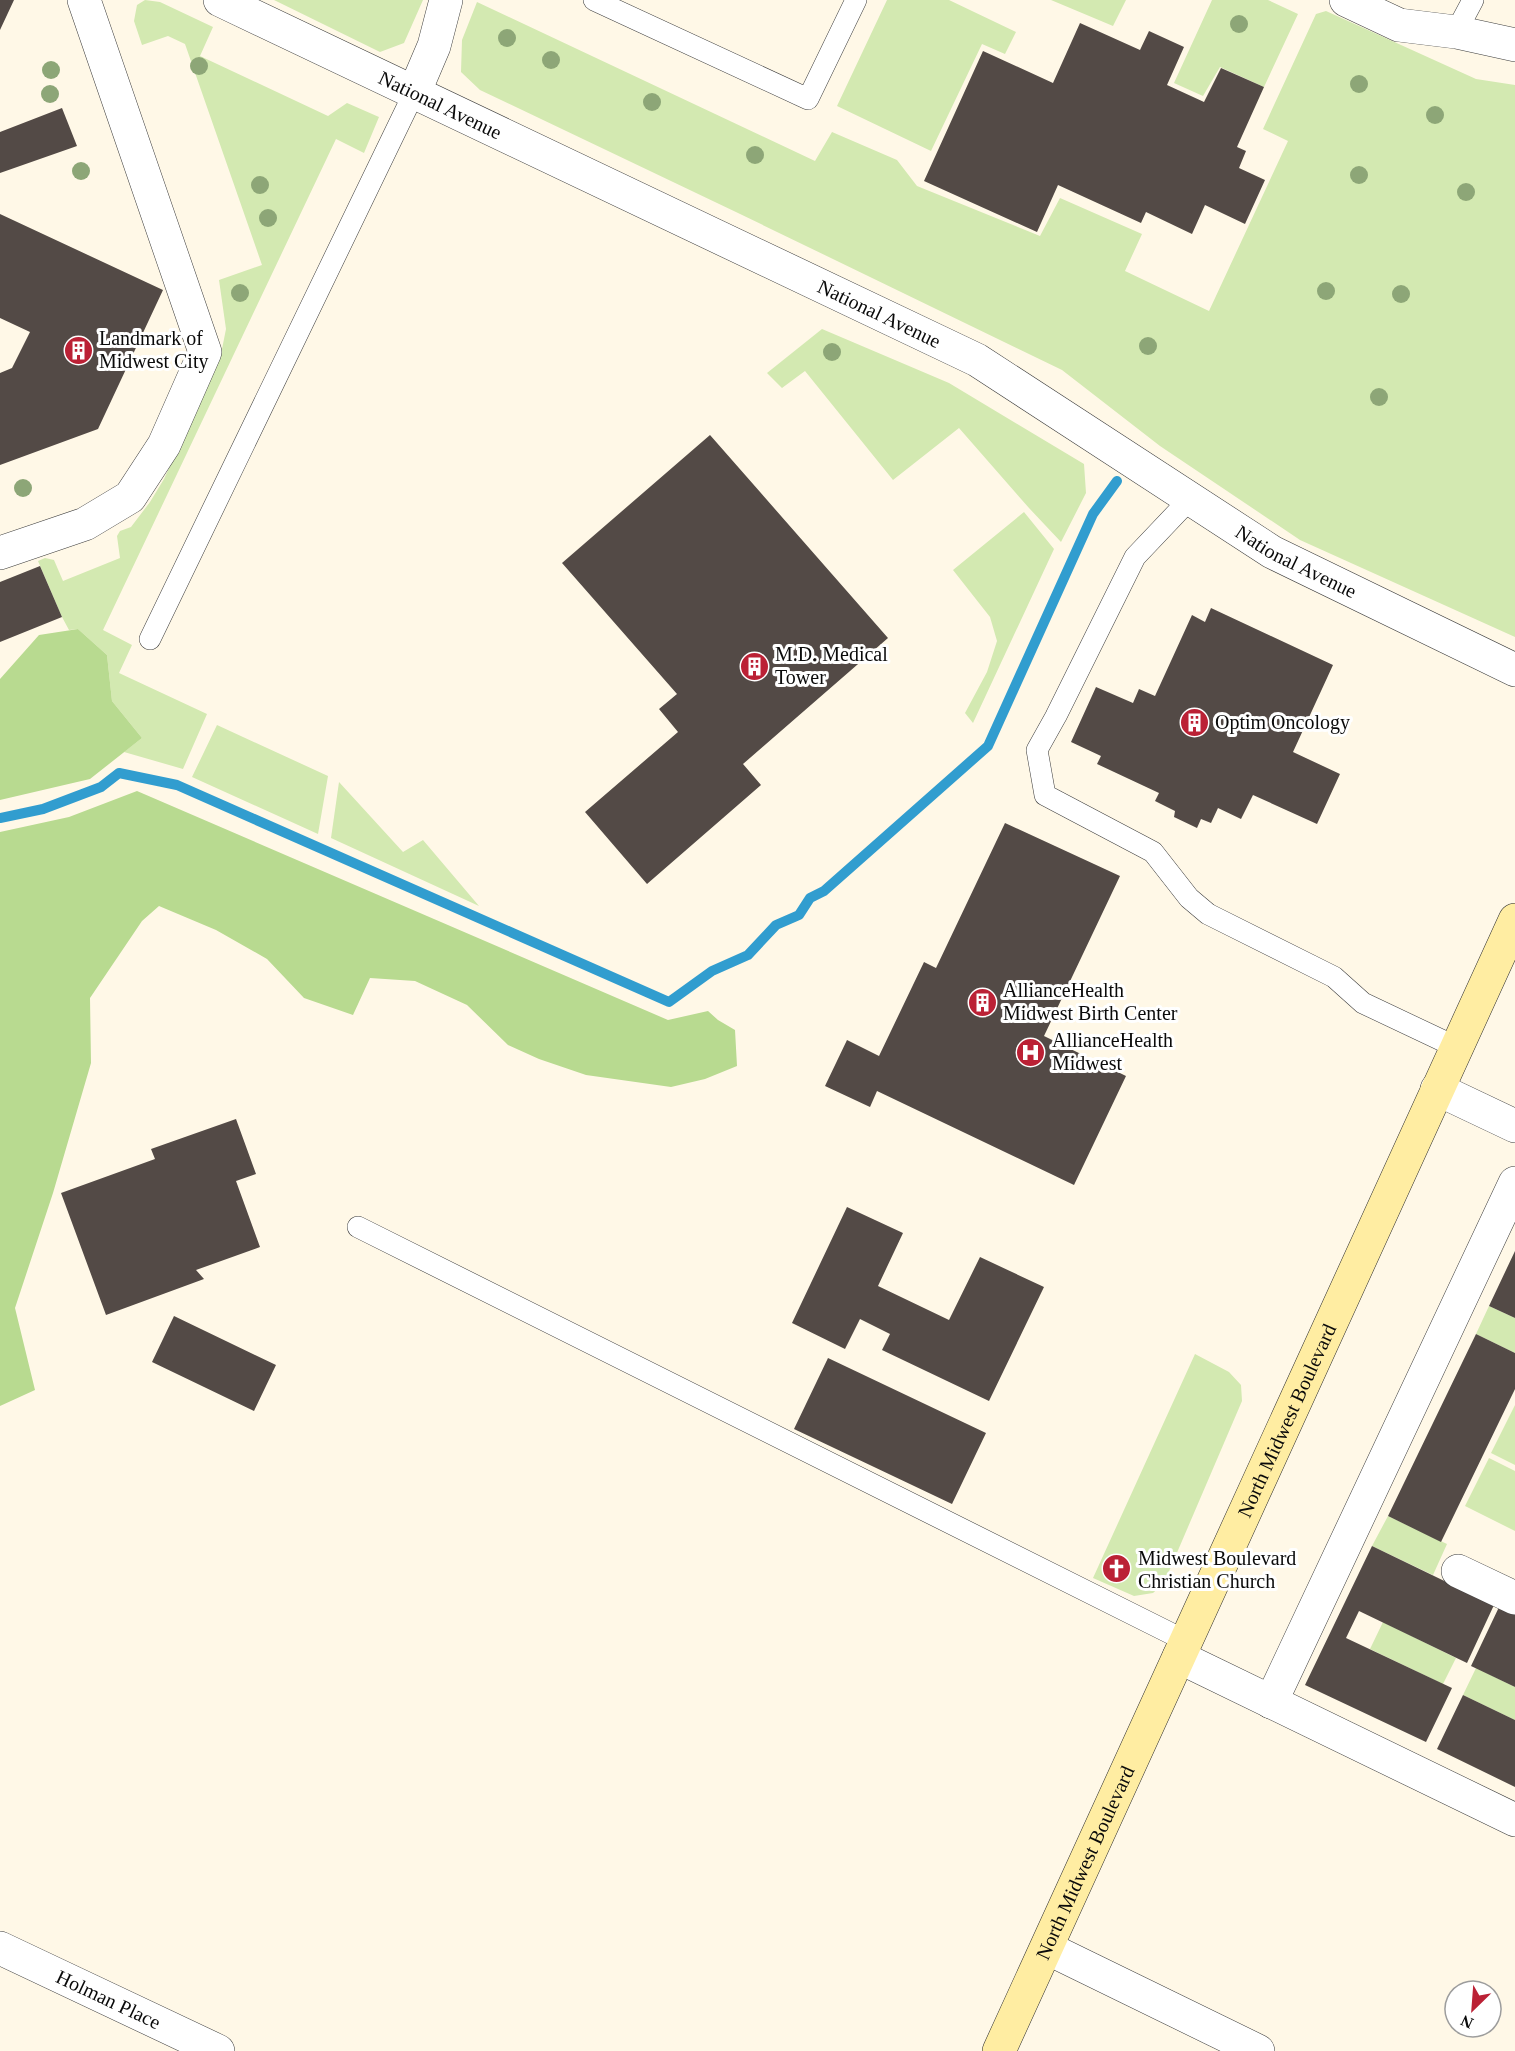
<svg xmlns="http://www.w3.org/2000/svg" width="1515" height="2051" font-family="Georgia,serif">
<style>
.green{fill:#d3e9b1}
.forest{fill:#b8da90}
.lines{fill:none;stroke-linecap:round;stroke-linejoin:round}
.stream{stroke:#319dcf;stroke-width:10}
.building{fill:#534a46}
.lane-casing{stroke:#3d3d3d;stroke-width:22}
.street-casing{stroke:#3d3d3d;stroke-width:34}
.secondary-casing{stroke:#2c2c2c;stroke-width:34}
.lane{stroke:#fff;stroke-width:21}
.street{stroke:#fff;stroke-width:33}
.secondary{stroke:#ffeda2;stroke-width:33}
.tree{fill:#8da677}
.labels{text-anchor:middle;stroke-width:6;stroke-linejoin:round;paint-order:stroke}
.street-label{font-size:20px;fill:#0a0a0a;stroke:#fff}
.poi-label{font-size:20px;fill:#0a0a0a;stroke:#fff;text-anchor:start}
</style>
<rect width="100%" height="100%" fill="#fff8e7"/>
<!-- green -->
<path class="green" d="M145,0l15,2 53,25 -13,29 128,60 19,-13 32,14 -15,36 -28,-14 -233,491 29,15 -13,28 88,41 -24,55 -59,-17 18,-14 -30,-37 -5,-46 -29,-26 -9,1 -7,-13 -24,-56 7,-3 9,2 9,21 57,-23 -3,-22 3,-5 11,-4 19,-25 14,-23 57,-125 5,-25 -7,-49 43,-15 -77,-221 -17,-8 -26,9 -8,-24 3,-16z
M274,0h149l-19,43 -24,9z
M887,0h62l67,32 -11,22 -23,-10 -51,107 -94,-45z
M1051,0h75l-13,26z
M1212,0h56l30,14 -34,73 -44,-20 -17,29 -29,-13z
M477,2l338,159 17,-29 65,28 20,26 123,50 20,-38 82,36 -17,37 84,40 79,-170 -25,-12 53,-115 10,-3 150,68 39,6v552l-215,-97 -140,-94 -98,-76 -324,-157 -258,-123 -19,-18 1,-32z
M822,329l127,54 135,81 2,29 -25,49 -32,-34 -70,-80 -66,52 -88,-109 -23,17 -15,-15z
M1024,512l30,37 -81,174 -8,-10 22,-41 10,-31 -7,-24 -37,-47z
M217,725l111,51 -10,58 -126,-57z
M339,782l64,70 20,-12 56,66 -148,-68z
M1489,1306l26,12v35l-39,-19z
M1195,1354l34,18 12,13 1,16 -78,182 -11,10 -19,3 -41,-18z
M1515,1405v60l-24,-12z
M1489,1458l26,13v60l-50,-25z
M1388,1516l59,28 -14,31 -61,-29z
M1383,1622l73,36 -13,26 -73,-35z
M1476,1668l39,19v33l-52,-25z"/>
<!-- forest -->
<path class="forest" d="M78,629l29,26 5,46 30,37 -52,41 -90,21v-121l39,-44z
M137,791l531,229 40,-9 10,9 17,10 2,36 -32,13 -34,8 -85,-12 -47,-16 -31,-14 -41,-40 -52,-24 -45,-3 -17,37 -49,-17 -37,-39 -51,-29 -57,-24 -17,15 -52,77 1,65 -38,130 -38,115 20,82 -35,16v-574l69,-15z"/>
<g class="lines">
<!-- stream -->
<path class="stream" d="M0,818l43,-9 58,-22 18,-14 58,12 492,217 43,-31 36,-16 28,-30 23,-10 11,-17 14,-7 164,-145 105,-232 24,-33"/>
</g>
<!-- building -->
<path class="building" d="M0,0h14l-14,30z
M1080,23l60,27 9,-19 35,16 -17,38 37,17 17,-34 43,19 -27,60 9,4 -7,17 26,12 -20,44 -40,-19 -13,29 -46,-22 -5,11 -83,-38 -21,47 -113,-51 59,-130 70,32z
M62,108l15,38 -77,27v-41z
M0,214l163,76 -65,139 -98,36v-92l12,-5 18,-36 -30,-14z
M710,435l178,203 -145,126 18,21 -114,99 -62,-72 93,-80 -19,-23 18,-15 -115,-131z
M40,566l22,51 -62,25v-60z
M1211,608l122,57 -40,87 47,22 -23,50 -64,-29 -12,24 -23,-11 -7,15 -10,-4 -4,9 -23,-11 1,-6 -20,-10 4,-8 -62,-29 4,-8 -30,-14 25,-55 37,16 6,-14 16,7 37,-81 13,7z
M1005,823l115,53 -76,160 82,40 -52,109 -197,-94 -7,16 -45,-21 22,-46 32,16 45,-94 12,6z
M236,1119l20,55 -20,7 24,66 -64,23 8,9 -98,36 -45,-122 94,-34 -4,-10z
M847,1207l56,26 -25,53 71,34 31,-63 64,30 -55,114 -107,-51 8,-16 -30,-15 -15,30 -53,-26z
M1515,1251v67l-26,-12z
M174,1316l102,49 -22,46 -102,-49z
M1476,1334l39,19v36l-74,153 -53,-26z
M828,1358l158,75 -34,71 -158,-75z
M1372,1546l122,59 -27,58 -108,-52 -13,27 106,50 -26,54 -121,-57z
M1500,1605l15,8v74l-44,-21z
M1463,1695l52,25v67l-78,-38z"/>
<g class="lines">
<defs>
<path id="lane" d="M594,0l214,99 48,-99
M1456,32l17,-32
M1190,499l-55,58 -79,159 -19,34 8,45 108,57 36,46 19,16 126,63 29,26 93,44
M150,639l264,-546
M358,1227l828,414"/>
<g id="street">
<path id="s1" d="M220,0l757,360 295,192 243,118"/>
<path d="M1346,0l53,25 57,7 59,13"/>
<path d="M414,93l20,-47 12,-46"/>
<path d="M0,553l85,-29 45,-27 34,-52 41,-93 -121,-352"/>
<path d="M1437,1089l78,37"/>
<path d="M1458,1571l57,27"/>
<path d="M1179,1657l336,163"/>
<path d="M1271,1702l244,-519"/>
<path id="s2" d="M0,1948l218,103"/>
<path d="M1047,1948l211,103"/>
</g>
<g id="secondary">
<path id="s3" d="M999,2051l516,-1131"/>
</g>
</defs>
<!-- lane casing -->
<use href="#lane" class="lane-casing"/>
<!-- street casing -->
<use href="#street" class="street-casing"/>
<!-- secondary casing -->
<use href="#secondary" class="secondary-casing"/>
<!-- lane -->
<use href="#lane" class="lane"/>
<!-- street -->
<use href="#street" class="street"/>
<!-- secondary -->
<use href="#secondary" class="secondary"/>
</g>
<!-- trees -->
<g class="tree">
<circle cx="1239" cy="24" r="9"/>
<circle cx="507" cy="38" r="9"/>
<circle cx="551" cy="60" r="9"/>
<circle cx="199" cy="66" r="9"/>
<circle cx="51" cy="70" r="9"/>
<circle cx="1359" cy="84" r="9"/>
<circle cx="50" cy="94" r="9"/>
<circle cx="652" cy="102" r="9"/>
<circle cx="1435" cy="115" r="9"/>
<circle cx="755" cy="155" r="9"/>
<circle cx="81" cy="171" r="9"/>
<circle cx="1359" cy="175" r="9"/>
<circle cx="260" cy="185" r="9"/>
<circle cx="1466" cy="192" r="9"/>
<circle cx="268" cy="218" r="9"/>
<circle cx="1326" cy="291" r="9"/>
<circle cx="240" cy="293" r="9"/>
<circle cx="1401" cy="294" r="9"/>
<circle cx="1148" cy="346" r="9"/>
<circle cx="832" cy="352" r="9"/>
<circle cx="1379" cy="397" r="9"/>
<circle cx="23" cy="488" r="9"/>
</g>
<!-- icons -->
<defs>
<symbol id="building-disc" viewBox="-11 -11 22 22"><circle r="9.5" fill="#bb2135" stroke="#fff"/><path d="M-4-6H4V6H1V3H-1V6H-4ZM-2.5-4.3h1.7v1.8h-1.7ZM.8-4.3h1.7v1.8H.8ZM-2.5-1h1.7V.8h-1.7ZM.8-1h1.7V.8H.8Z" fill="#fff"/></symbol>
<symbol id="hospital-disc" viewBox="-11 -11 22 22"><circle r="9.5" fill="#bb2135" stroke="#fff"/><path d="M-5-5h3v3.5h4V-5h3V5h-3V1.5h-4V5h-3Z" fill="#fff"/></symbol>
<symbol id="church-disc" viewBox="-11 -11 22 22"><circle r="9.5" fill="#bb2135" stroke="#fff"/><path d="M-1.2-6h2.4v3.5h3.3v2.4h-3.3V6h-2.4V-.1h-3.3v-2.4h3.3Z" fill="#fff"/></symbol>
</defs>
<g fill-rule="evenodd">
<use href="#building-disc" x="62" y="334" width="33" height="33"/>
<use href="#building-disc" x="738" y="650" width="33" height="33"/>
<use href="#building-disc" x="1178" y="706" width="33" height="33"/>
<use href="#building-disc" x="966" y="986" width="33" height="33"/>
<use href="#hospital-disc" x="1014" y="1036" width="33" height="33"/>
<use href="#church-disc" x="1100" y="1552" width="33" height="33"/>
</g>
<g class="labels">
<!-- street labels -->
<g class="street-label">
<text dy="7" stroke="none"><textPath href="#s1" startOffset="244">National Avenue</textPath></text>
<text dy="7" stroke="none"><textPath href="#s1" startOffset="730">National Avenue</textPath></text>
<text dy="7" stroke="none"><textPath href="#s1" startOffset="1216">National Avenue</textPath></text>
<text dy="7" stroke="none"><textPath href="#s3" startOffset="693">North Midwest Boulevard</textPath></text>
<text dy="7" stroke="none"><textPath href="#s3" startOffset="207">North Midwest Boulevard</textPath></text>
<text dy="7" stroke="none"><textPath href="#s2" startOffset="120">Holman Place</textPath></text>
</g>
<!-- poi labels -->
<g class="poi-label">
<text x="99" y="345">Landmark of<tspan x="99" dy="23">Midwest City</tspan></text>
<text x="775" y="661">M.D. Medical<tspan x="775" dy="23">Tower</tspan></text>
<text x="1215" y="729">Optim Oncology</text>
<text x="1003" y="997">AllianceHealth<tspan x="1003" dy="23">Midwest Birth Center</tspan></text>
<text x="1052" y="1047">AllianceHealth<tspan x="1052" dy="23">Midwest</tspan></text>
<text x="1138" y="1565">Midwest Boulevard<tspan x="1138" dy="23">Christian Church</tspan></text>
</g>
</g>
<!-- north arrow -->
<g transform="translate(1473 2009) rotate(205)"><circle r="28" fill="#ffffff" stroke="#9d9d9d" stroke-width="1.5"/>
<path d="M0-4.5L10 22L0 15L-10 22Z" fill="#bb2135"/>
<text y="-9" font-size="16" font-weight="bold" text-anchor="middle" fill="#0a0a0a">N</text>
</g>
</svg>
